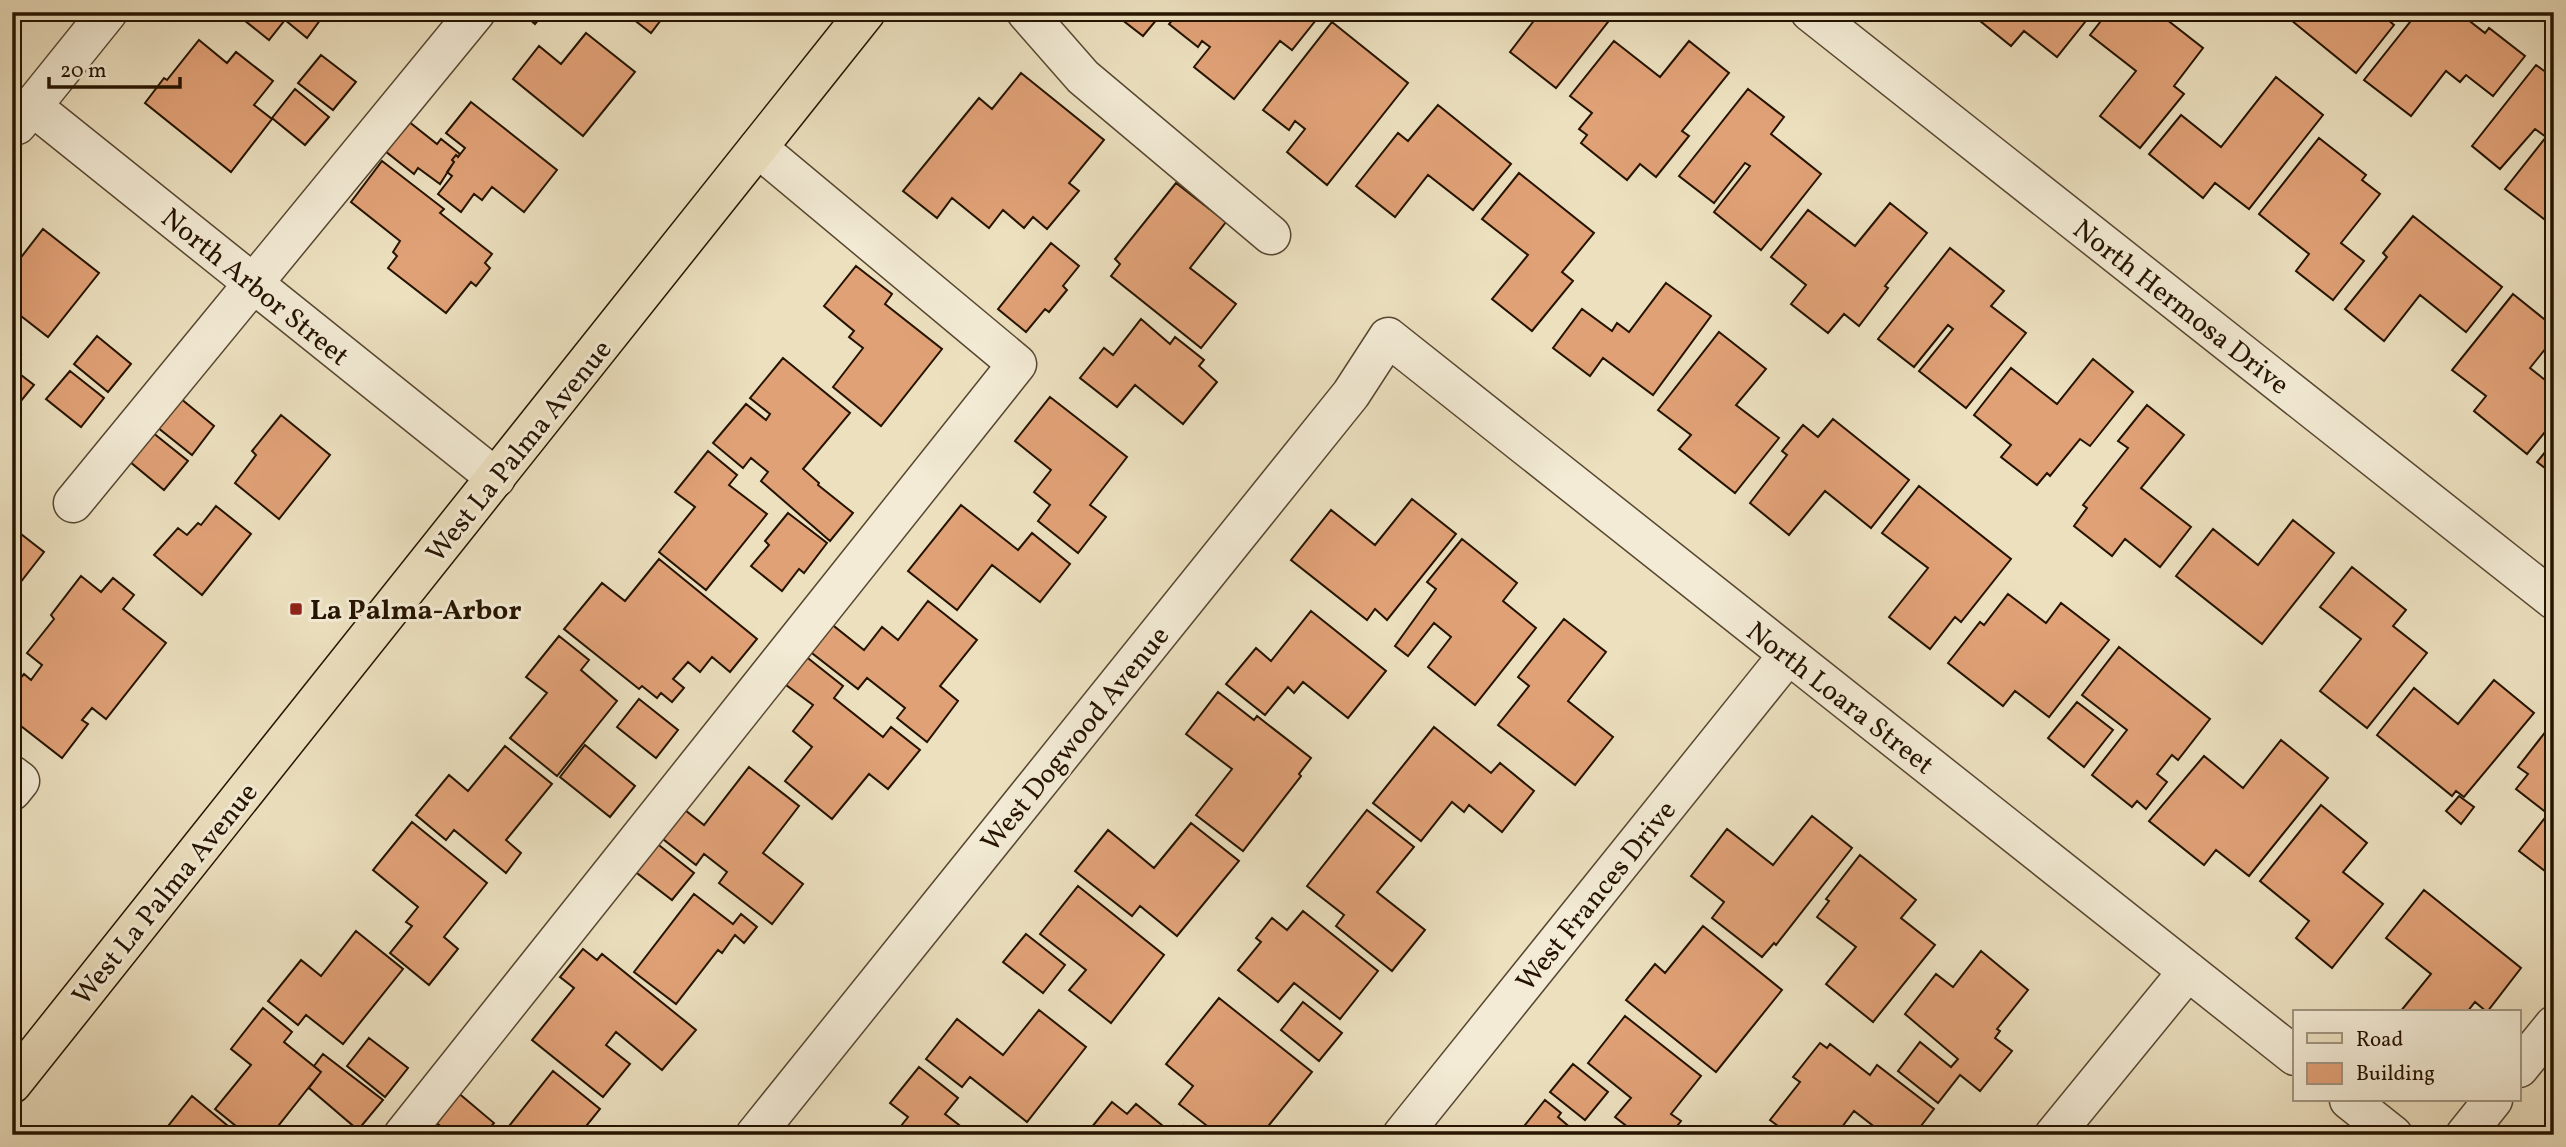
<svg xmlns="http://www.w3.org/2000/svg" width="2566" height="1147" font-family="Vollkorn,serif">
<style>
.building{fill:#e1a177;stroke:#251300;stroke-width:2}
.lines{fill:none;stroke-linecap:round;stroke-linejoin:round}
.minor-casing{stroke:#574630;stroke-width:41}
.major-casing{stroke:#251300;stroke-width:41}
.minor{stroke:#f3ebd5;stroke-width:38}
.major{stroke:#ece0bf;stroke-width:38}
.poi-dot{fill:#8f2418;stroke:#f3ebd5;stroke-width:2.5}
.labels{text-anchor:middle;stroke-width:6;stroke-linejoin:round;paint-order:stroke}
.street-label{font-size:28px;fill:#251300;stroke:#f3ebd5}
.poi-label{font-size:28px;font-weight:bold;fill:#251300;stroke:#f3ebd5;text-anchor:start}
</style>
<rect width="100%" height="100%" fill="#ece0bf"/>
<filter id="stains"><feTurbulence type="fractalNoise" baseFrequency=".00286" numOctaves="4"/><feColorMatrix values="0 0 0 0 .2 0 0 0 0 .09 0 0 0 0 .02 0 0 0 .5 -.17"/></filter>
<radialGradient id="worn" r=".72"><stop offset=".6" stop-color="#630" stop-opacity="0"/><stop offset="1" stop-color="#630" stop-opacity=".3"/></radialGradient>
<!-- building -->
<path class="building" d="M234,12h92l-19,26 -22,-18 -16,20z
M521,12h24l-10,12z
M624,12h43l-16,21z
M1112,12h51l-20,24z
M1179,12h130l-1,2 8,6 -24,30 -12,-9 -46,58 -40,-32 16,-20 -8,-6 -4,6 -29,-23z
M1529,12h85l1,1 -59,75 -46,-36 26,-34z
M1969,12h124l-36,45 -33,-26 -13,15z
M2108,12h49l46,36 -29,38 10,8 -44,54 -40,-32 36,-45 -46,-36z
M2281,12h98l15,13 -38,48z
M2418,12h40l27,21 4,-5 36,28 -32,40 -27,-21 -6,7 -14,-11 -35,45 -47,-36z
M1332,22l76,61 -81,102 -40,-33 18,-23 -10,-8 -6,9 -26,-20z
M586,33l49,39 -52,64 -70,-57 26,-33 22,18z
M199,40l28,23 9,-11 37,29 -19,24 18,14 -41,53 -86,-69 19,-25 3,2z
M1614,41l46,36 29,-36 40,32 -47,58 7,5 -33,41 -16,-13 -13,16 -46,-37 6,-8 -8,-6 13,-16 -22,-17z
M321,55l35,27 -23,28 -35,-27z
M2536,65l18,13 -1,148 -48,-37 41,-52 -11,-8 -35,40 -28,-23z
M1021,73l83,67 -35,43 10,8 -32,38 -14,-12 -9,11 -21,-18 -14,18 -37,-30 -15,20 -34,-27 76,-93 13,11z
M2276,77l47,38 -74,94 -34,-26 -12,15 -54,-44 32,-39 40,32z
M295,89l34,28 -24,28 -33,-27z
M1748,89l36,28 -13,17 50,40 -60,76 -47,-38 36,-46 -5,-3 -31,40 -35,-27z
M471,102l86,68 -33,42 -32,-25 -10,13 -8,-6 -13,18 -23,-18 14,-18 -5,-4 7,-10 -2,-2 4,-5 2,2 7,-9 -19,-15z
M1438,105l73,59 -38,46 -45,-35 -33,42 -39,-31 42,-53 10,8z
M403,117l34,27 4,-5 19,15 -2,3 -2,-2 -4,5 2,2 -14,22 -22,-16 -4,6 -34,-27z
M2319,138l47,37 -4,5 18,14 -39,49 23,18 -31,39 -37,-29 13,-17 -50,-40z
M382,161l62,48 -4,4 52,41 -7,9 5,5 -14,18 -5,-4 -25,31 -58,-45 9,-12 -4,-4 7,-11 -49,-39z
M1519,173l75,60 -32,39 11,9 -41,50 -40,-32 36,-44 -46,-36z
M1176,183l50,39 -36,46 46,36 -35,44 -90,-72 9,-12 -5,-5z
M1890,203l37,30 -42,53 3,2 -29,38 -15,-12 -16,19 -37,-29 15,-19 -35,-28 37,-47 47,36z
M2413,216l89,71 -36,45 -46,-37 -36,46 -39,-32 42,-52 -4,-4z
M43,229l56,44 -51,64 -36,-28v-40z
M1051,243l28,23 -16,20 4,4 -18,22 -4,-3 -19,23 -28,-23z
M1950,248l54,43 -13,15 35,27 -60,75 -47,-37 34,-42 -5,-4 -34,42 -36,-28z
M856,266l36,28 -7,10 57,45 -61,77 -48,-39 30,-39 -14,-11 5,-6 -30,-25z
M1666,283l45,33 -58,79 -50,-37 -13,18 -37,-28 29,-39 30,22 5,-8 12,9z
M2513,294l41,33v11l-24,30 24,19v34l-27,33 -53,-43 12,-15 -34,-26z
M1141,319l29,25 5,-7 29,23 -5,6 18,16 -34,42 -48,-39 -18,22 -37,-29 24,-30 9,7z
M1719,332l47,37 -30,36 43,33 -44,55 -56,-44 12,-14 -33,-25z
M97,336l34,28 -23,28 -34,-28z
M12,348l9,7 -9,11z
M783,358l67,55 -47,56 16,14 -1,2 35,28 -23,28 -69,-60 7,-9 -17,-14 -8,10 -30,-25 33,-39 20,16 4,-6 -20,-16z
M2093,359l40,33 -43,54 -10,-7 -30,37 -3,-3 -10,12 -36,-28 10,-12 -37,-30 37,-47 46,36z
M12,368l22,17 -22,27z
M70,371l34,27 -23,29 -35,-28z
M1050,397l77,60 -37,48 16,12 -28,36 -40,-32 12,-16 -16,-13 17,-22 -36,-29z
M180,398l34,28 -22,29 -35,-28z
M2147,405l37,30 -43,53 50,39 -31,40 -35,-28 -13,17 -38,-30 13,-18 -4,-3 45,-57 -10,-7z
M281,415l49,40 -51,64 -44,-36 21,-28 -4,-4z
M1833,419l76,61 -38,48 -46,-37 -36,44 -39,-32 37,-48 -5,-4 21,-26 15,12z
M152,432l36,29 -24,29 -35,-29z
M2554,441v34l-17,-13z
M708,451l29,24 -8,10 38,29 -61,76 -47,-38 36,-45 -20,-15z
M1919,486l92,73 -50,63 -6,-5 -25,32 -41,-32 39,-49 -46,-35z
M1412,499l44,35 -69,86 -12,-11 -8,11 -76,-60 40,-50 44,35z
M961,505l57,45 14,-17 38,31 -30,38 -48,-37 -35,45 -49,-39z
M216,506l35,28 -49,61 -48,-40 24,-27 9,7 11,-12 3,2z
M788,513l39,30 -23,30 -5,-4 -17,22 -31,-25 18,-21 -4,-4z
M2293,520l41,33 -72,91 -86,-68 37,-47 45,36z
M12,527l32,25 -31,40 -1,-1z
M1462,539l55,44 -14,18 33,27 -61,77 -47,-38 23,-30 -17,-14 -26,33 -13,-10 41,-57 -9,-7z
M659,559l98,80 -27,33 -18,-15 -12,15 -12,-10 -15,17 11,9 -12,14 -11,-9 -4,5 -15,-12 -3,3 -75,-60 38,-46 23,18z
M2352,567l54,43 -13,16 34,27 -60,75 -47,-37 41,-52 -41,-32z
M81,576l20,16 12,-14 21,17 -11,14 43,34 -60,76 -14,-11 -10,12 6,4 -26,34 -50,-39v-31l12,-14 7,6 11,-15 -15,-12 27,-34 -3,-4z
M2008,594l38,29 15,-20 48,37 -60,77 -34,-26 -12,15 -55,-43 32,-41 4,3z
M928,601l49,39 -37,46 18,15 -31,41 -30,-24 8,-10 -38,-30 -9,11 -50,-39 22,-27 34,27 18,-23 16,13z
M1311,611l75,60 -38,47 -45,-36 -9,11 -6,-6 -23,28 -39,-31 30,-36 15,13z
M1564,619l42,33 -38,49 45,36 -38,48 -77,-60 31,-39 -11,-9z
M559,636l30,24 -8,10 36,31 -60,75 -47,-38 37,-45 -21,-16z
M2119,647l91,72 -32,41 -6,-5 -15,19 10,8 -21,27 -9,-8 -5,6 -40,-32 35,-45 -45,-35z
M804,655l39,31 -9,12 49,39 8,-10 29,23 -32,39 -19,-15 -37,45 -47,-38 27,-34 -19,-16 20,-26 -31,-23z
M2494,680l40,33 -70,84 -8,-6 -4,5 -75,-61 37,-47 44,36z
M1218,692l36,28 3,-4 54,42 -12,16 2,2 -58,75 -47,-36 36,-46 -46,-35z
M639,699l39,31 -22,28 -39,-31z
M2077,702l36,28 -29,37 -36,-29z
M2550,726l4,3v149l-35,-27 29,-37 -32,-25 12,-15 -10,-7z
M1434,727l57,46 9,-10 34,28 -32,41 -33,-27 -5,7 -12,-10 -31,39 -48,-38z
M2281,740l47,38 -79,98 -33,-26 -12,15 -55,-44 55,-65 39,32z
M585,745l50,41 -25,31 -50,-40z
M505,746l47,38 -46,56 15,13 -15,20 -52,-43 -8,10 -30,-25 33,-40 19,16z
M749,767l50,39 -36,47 40,31 -31,40 -53,-41 8,-11 -23,-18 -8,11 -42,-33 22,-29 28,22z
M2459,796l15,11 -13,17 -15,-13z
M2321,805l46,38 -24,29 40,32 -51,64 -36,-30 13,-17 -49,-40z
M1367,810l47,37 -37,45 48,38 -33,41 -56,-45 8,-11 -37,-29z
M1812,816l40,32 -76,97 -2,-2 -12,14 -50,-39 12,-16 -33,-26 36,-47 46,36z
M412,822l75,61 -43,54 14,12 -29,36 -39,-32 22,-27 -6,-4 12,-15 -45,-37z
M1191,823l48,38 -62,75 -37,-30 -8,10 -57,-45 33,-41 46,38z
M655,842l39,31 -22,27 -39,-30z
M1860,855l56,45 -15,18 34,27 -62,77 -47,-38 30,-37 -39,-30 12,-16 -3,-2z
M1078,886l86,69 -53,68 -42,-33 17,-20 -46,-36z
M2424,890l97,78 -34,44 -12,-10 -8,10h-67l31,-38 -45,-36z
M694,894l39,30 8,-10 16,13 -13,16 -9,-8 -13,18 -4,-3 -42,54 -42,-32z
M1303,911l75,60 -38,48 -46,-36 -16,19 -40,-32 23,-28 -5,-4 16,-20 15,12z
M1703,926l79,64 -66,82 -90,-72 29,-36 10,9z
M356,931l47,38 -60,75 -37,-29 -8,10 -30,-24 33,-41 20,16z
M1026,934l39,31 -22,28 -40,-31z
M583,949l14,11 5,-6 94,76 -34,40 -46,-38 -10,13 24,19 -27,33 -71,-57 42,-52 -14,-11z
M1981,951l47,39 -31,39 3,2 -5,7 17,13 -32,40 -20,-16 -22,28 -40,-32 22,-29 31,25 7,-8 -53,-45 31,-40 17,13z
M1219,998l93,74 -51,63h-49l-9,-7 3,-3 -27,-21 14,-18 -27,-22z
M1303,1002l39,31 -23,28 -38,-31z
M263,1008l29,24 -8,10 37,30 -50,63h-24l-32,-26 36,-44 -20,-16z
M1039,1010l47,37 -59,75 -57,-45 -8,10 -36,-28 31,-40 46,36z
M1625,1016l76,60 -30,38 10,7 -11,14h-32l-23,-18 16,-19 -43,-35z
M369,1038l39,30 -23,29 -38,-31z
M1820,1043l7,5 3,-4 40,31 7,-10 57,44 -20,26h-29l-31,-24 -18,24h-46l-20,-15 30,-38 -7,-5z
M323,1054l60,46 -25,30 -49,-42 12,-16 -7,-6z
M1573,1064l35,28 -23,28 -35,-28z
M919,1067l39,31 -13,16 27,21h-78l14,-18 -18,-14z
M553,1071l47,38 -21,26h-77z
M456,1091l38,32 -10,12h-33l-18,-15z
M192,1096l36,30 -5,9h-62z
M1545,1100l16,13 -3,4 21,18h-62z
M1112,1102l15,12 9,-10 38,31h-84l-3,-2z
M429,1124l13,11h-22z
M1184,1126l11,9h-19z
M1768,1128l8,7h-14z"/>
<g class="lines">
<defs>
<path id="minor" d="M1026,12l57,65 188,158
M1810,12l744,588
M12,109l20,-3 464,372
M17,125l91,-113
M73,503l403,-491
M12,775l8,6 -8,10
M2519,1068l35,-43
M2349,1100l44,35
M403,1135l614,-771 -259,-216
M755,1135l596,-741 37,-57 907,719
M1402,1135l386,-480
M2054,1135l134,-164
M2465,1135l28,-35"/>
<path id="major" d="M12,1084l854,-1072"/>
</defs>
<!-- minor casing -->
<use href="#minor" class="minor-casing"/>
<!-- major casing -->
<use href="#major" class="major-casing"/>
<!-- minor -->
<use href="#minor" class="minor"/>
<!-- major -->
<use href="#major" class="major"/>
</g>
<!-- markers -->
<rect class="poi-dot" x="289" y="602" width="14" height="14" rx="3.5"/>
<g class="labels">
<!-- street labels -->
<g class="street-label">
<text transform="translate(256 286) rotate(39)" y="10">North Arbor Street</text>
<text transform="translate(2182 306) rotate(38)" y="10">North Hermosa Drive</text>
<text transform="translate(518 450) rotate(-51)" y="10">West La Palma Avenue</text>
<text transform="translate(1841 697) rotate(38)" y="10">North Loara Street</text>
<text transform="translate(1074 738) rotate(-51)" y="10">West Dogwood Avenue</text>
<text transform="translate(164 893) rotate(-51)" y="10">West La Palma Avenue</text>
<text transform="translate(1595 895) rotate(-51)" y="10">West Frances Drive</text>
</g>
<!-- poi labels -->
<g class="poi-label">
<text x="310" y="619">La Palma-Arbor</text>
</g>
</g>
<!-- margin -->
<rect width="2566" height="1147" fill="none" stroke="#ece0bf" stroke-width="42"/>
<rect x="14" y="14" width="2538" height="1119" fill="none" stroke="#251300" stroke-width="3.5"/>
<rect x="21" y="21" width="2524" height="1105" fill="none" stroke="#251300" stroke-width="2"/>
<!-- legend -->
<rect x="2293" y="1010" width="228" height="91" fill="#f3ebd5" stroke="#a19580" stroke-width="2"/>
<rect x="2307" y="1033" width="35" height="10" fill="#ece0bf" stroke="#a19580" stroke-width="2"/>
<text x="2356" y="1046" font-size="21" fill="#251300">Road</text>
<rect x="2307" y="1063" width="35" height="21" fill="#e1a177" stroke="#a19580" stroke-width="2"/>
<text x="2356" y="1080" font-size="21" fill="#251300">Building</text>
<!-- scale -->
<path d="M49 77v10h131v-10" fill="none" stroke="#251300" stroke-width="3.5"/>
<text x="60" y="77" font-size="21" fill="#251300" stroke="#f3ebd5" stroke-width="5" paint-order="stroke">20 m</text>
<rect width="100%" height="100%" filter="url(#stains)"/>
<rect width="100%" height="100%" fill="url(#worn)"/>
</svg>
